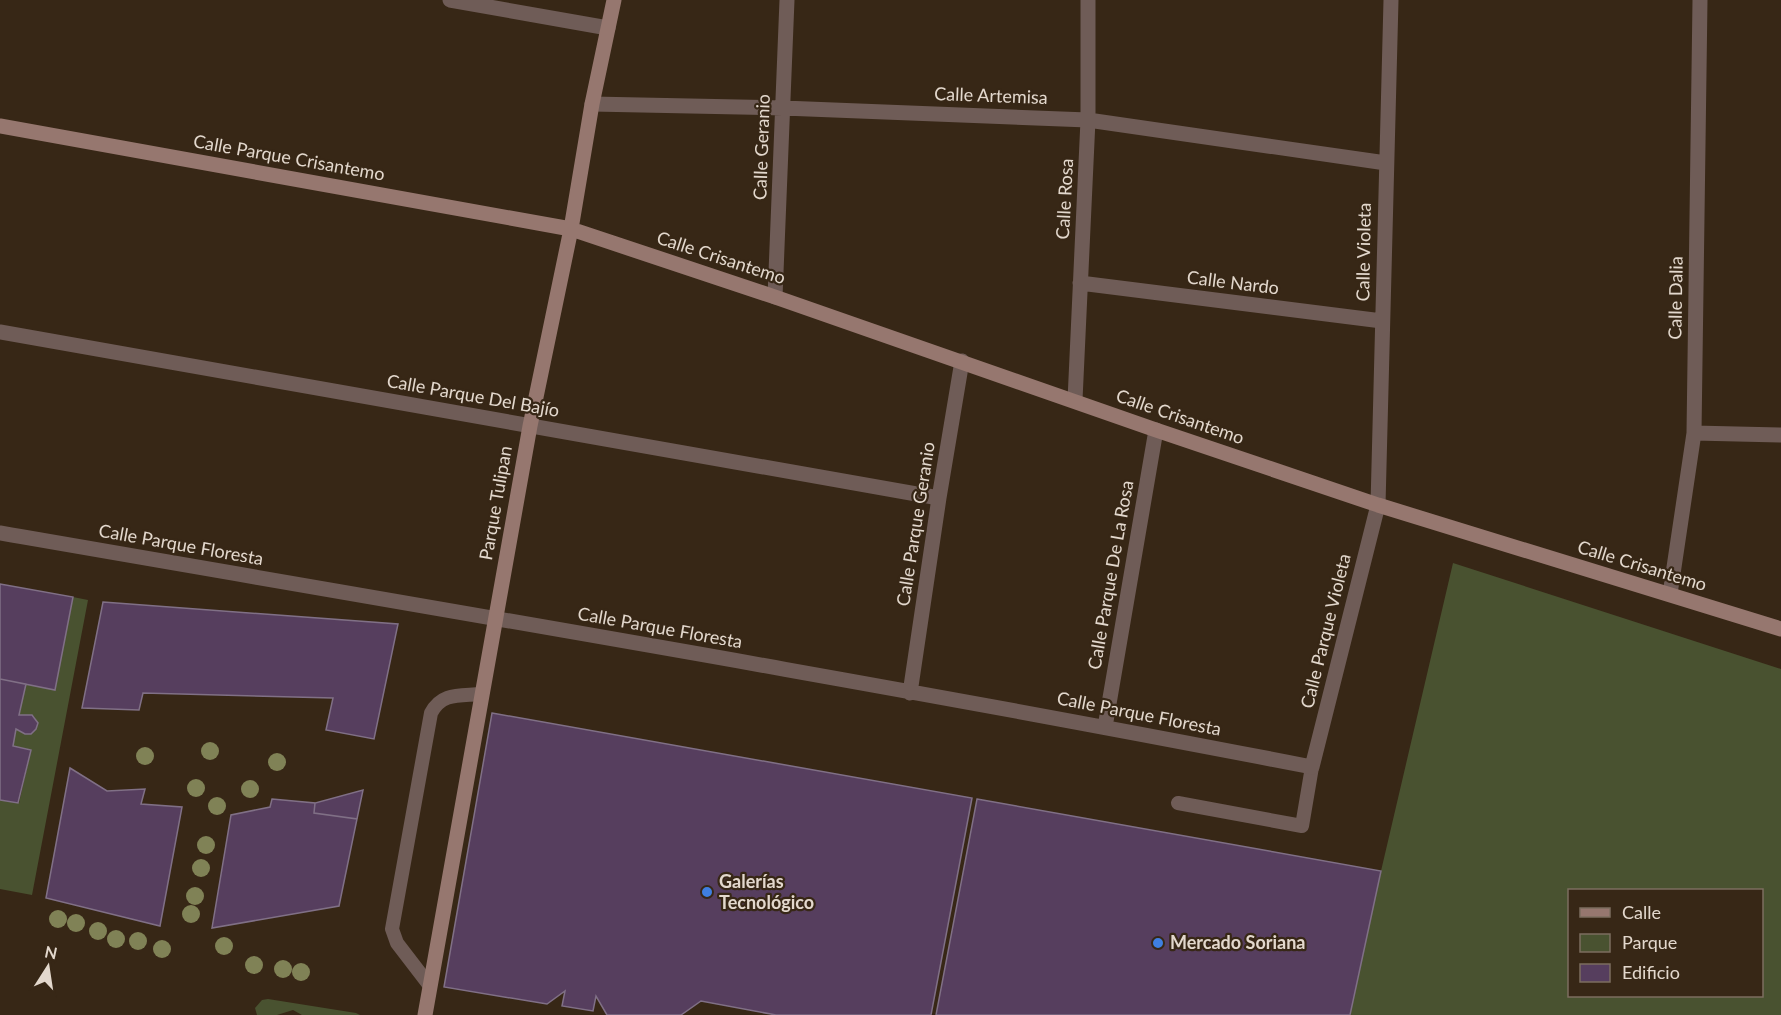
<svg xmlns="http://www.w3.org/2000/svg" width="1781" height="1015" font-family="Lato,sans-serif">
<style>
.green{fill:#495230;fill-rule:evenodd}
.building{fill:#563e5e;stroke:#807086;stroke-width:1.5}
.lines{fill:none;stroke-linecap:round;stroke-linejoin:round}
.service{stroke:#6f5c57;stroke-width:14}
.minor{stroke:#6f5c57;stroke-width:15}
.secondary{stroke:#96776f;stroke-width:15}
.tree{fill:#808256}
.shop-dot{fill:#3f7fe0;stroke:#372716;stroke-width:2}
.labels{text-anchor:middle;stroke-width:4.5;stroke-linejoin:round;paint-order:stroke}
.street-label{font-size:18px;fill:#e3d8cd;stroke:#372716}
.poi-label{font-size:18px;font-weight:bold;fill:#e3d8cd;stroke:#372716;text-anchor:start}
</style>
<rect width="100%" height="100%" fill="#372716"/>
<!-- green -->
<path class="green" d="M1453,563l328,106v346h-431l31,-144zM1570,890h192v106h-192z
M73,597l15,3 -56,295 -32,-6v-89l19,3 12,-53 -18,-4 3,-17 12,5c11,-2 12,-13 4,-19h-13l7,-31 29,6z
M268,999l88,14 4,2h-58l-9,-5 -16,5h-20l-2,-7 7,-8z"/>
<!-- building -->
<path class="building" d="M0,584l73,13 -18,93 -55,-11z
M103,602l295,22 -24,115 -48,-9 7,-32 -190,-5 -4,17 -57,-2z
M0,679l26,5 -7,31h13l6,8 -2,6 -5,5h-6l-9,-5 -3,17 18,4 -13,53 -18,-3z
M492,713l480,85 -41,217h-155l-75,-14 -20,14h-74l-11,-19 -3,15 -31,-5 3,-15 -18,13 -103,-17z
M70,768l37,23 38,-2 -4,15 41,3 -22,119 -114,-28z
M363,790l-6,29 -43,-6 1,-10z
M272,799l43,4 -1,10 43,6 -18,87 -127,22 19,-113 39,-8z
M977,799l404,72 -31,144h-414z"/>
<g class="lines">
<!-- service -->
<path class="service" d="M1178,803l124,23 10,-59
M430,986l-33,-43 -5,-14 39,-216c11,-21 29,-17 50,-19"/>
<!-- minor -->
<path class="minor" d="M450,0l158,28
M592,104l191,4 305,12 298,43
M1080,283l302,38
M775,297l12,-297
M0,332l939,166
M1075,400l13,-280v-120
M1694,433l87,2
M0,533c438,76 876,149 1312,234l66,-262 13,-505
M1670,594l24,-161 6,-433
M910,693l29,-195 23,-137
M1105,727l51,-297"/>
<!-- secondary -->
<path class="secondary" d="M0,126l571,103 204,68 381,133 222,75 403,124
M425,1015l105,-589 41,-197 21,-125 22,-104"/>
</g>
<!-- trees -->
<g class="tree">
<circle cx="210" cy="751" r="9"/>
<circle cx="145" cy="756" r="9"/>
<circle cx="277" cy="762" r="9"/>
<circle cx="196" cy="788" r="9"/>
<circle cx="250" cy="789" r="9"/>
<circle cx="217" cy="806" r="9"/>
<circle cx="206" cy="845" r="9"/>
<circle cx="201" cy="868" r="9"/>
<circle cx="195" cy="896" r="9"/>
<circle cx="191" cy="914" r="9"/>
<circle cx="58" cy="919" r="9"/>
<circle cx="76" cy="923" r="9"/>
<circle cx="98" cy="931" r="9"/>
<circle cx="116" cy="939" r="9"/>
<circle cx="138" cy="941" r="9"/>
<circle cx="224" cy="946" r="9"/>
<circle cx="162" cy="949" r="9"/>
<circle cx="254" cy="965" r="9"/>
<circle cx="283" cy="969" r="9"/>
<circle cx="301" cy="972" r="9"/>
</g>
<!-- markers -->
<g class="shop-dot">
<circle cx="707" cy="892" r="6"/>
<circle cx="1158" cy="943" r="6"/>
</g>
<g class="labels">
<!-- street labels -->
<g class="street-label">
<text transform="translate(991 96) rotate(2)" y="6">Calle Artemisa</text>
<text transform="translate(762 147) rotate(-88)" y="6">Calle Geranio</text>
<text transform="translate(289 158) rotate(10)" y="6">Calle Parque Crisantemo</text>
<text transform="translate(1065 199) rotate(-87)" y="6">Calle Rosa</text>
<text transform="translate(1364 252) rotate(-89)" y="6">Calle Violeta</text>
<text transform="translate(721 258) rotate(18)" y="6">Calle Crisantemo</text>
<text transform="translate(1233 283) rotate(7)" y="6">Calle Nardo</text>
<text transform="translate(1676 298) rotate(-89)" y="6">Calle Dalia</text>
<text transform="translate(473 396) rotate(10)" y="6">Calle Parque Del Bajío</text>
<text transform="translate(1180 417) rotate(19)" y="6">Calle Crisantemo</text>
<text transform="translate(496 503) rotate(-80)" y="6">Parque Tulipan</text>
<text transform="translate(916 524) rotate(-81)" y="6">Calle Parque Geranio</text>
<text transform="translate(181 545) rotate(10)" y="6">Calle Parque Floresta</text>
<text transform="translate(1642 566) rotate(17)" y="6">Calle Crisantemo</text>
<text transform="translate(1111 575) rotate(-80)" y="6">Calle Parque De La Rosa</text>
<text transform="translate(660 628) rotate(10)" y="6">Calle Parque Floresta</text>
<text transform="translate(1326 631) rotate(-76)" y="6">Calle Parque Violeta</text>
<text transform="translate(1139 714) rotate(11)" y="6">Calle Parque Floresta</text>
</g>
<!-- poi labels -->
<g class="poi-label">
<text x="719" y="888">Galerías<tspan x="719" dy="21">Tecnológico</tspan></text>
<text x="1170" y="949">Mercado Soriana</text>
</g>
</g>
<!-- legend -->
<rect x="1568" y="889" width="195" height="108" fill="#372716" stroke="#7c6e5f" stroke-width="1.5"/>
<rect x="1580" y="908" width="30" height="9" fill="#96776f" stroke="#7c6e5f" stroke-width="1.5"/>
<text x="1622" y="919" font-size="18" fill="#e3d8cd">Calle</text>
<rect x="1580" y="934" width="30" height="18" fill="#495230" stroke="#7c6e5f" stroke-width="1.5"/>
<text x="1622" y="949" font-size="18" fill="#e3d8cd">Parque</text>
<rect x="1580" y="964" width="30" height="18" fill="#563e5e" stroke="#7c6e5f" stroke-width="1.5"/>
<text x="1622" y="979" font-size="18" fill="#e3d8cd">Edificio</text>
<!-- north arrow -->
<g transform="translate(48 967) rotate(12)" stroke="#372716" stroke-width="4.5" paint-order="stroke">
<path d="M0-4.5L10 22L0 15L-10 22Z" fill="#e3d8cd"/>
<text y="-9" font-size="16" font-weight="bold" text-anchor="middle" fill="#e3d8cd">N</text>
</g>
</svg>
